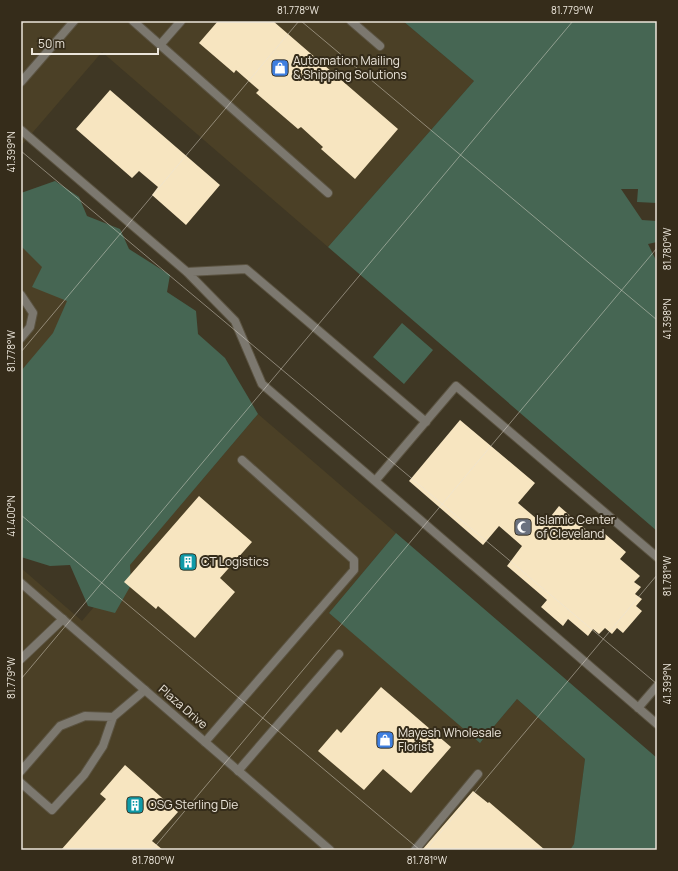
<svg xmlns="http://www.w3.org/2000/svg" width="678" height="871" font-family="Manrope,sans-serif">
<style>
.built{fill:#4b4026}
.green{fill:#466653}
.building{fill:#f7e5c0}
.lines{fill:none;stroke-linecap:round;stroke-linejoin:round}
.lane-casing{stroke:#5b5341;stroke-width:10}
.street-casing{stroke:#5b5341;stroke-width:10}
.lane{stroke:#7c786f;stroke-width:8}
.street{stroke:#7c786f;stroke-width:8}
.ticks{fill:none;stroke:#ebe5da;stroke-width:1;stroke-opacity:0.45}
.labels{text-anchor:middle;stroke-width:4;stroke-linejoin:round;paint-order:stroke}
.poi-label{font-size:12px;fill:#ebe5da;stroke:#352c1a;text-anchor:start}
.street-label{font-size:12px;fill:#ebe5da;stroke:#352c1a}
.neatline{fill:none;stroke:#ebe5da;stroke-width:1.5}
.ticks-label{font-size:10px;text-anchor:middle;fill:#ebe5da}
</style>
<rect width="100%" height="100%" fill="#3f3724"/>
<!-- built -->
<path class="built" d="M21,21h382l71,60 -146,166 -226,-195 -81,94z
M21,209l85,74 -85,101z
M258,414l138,119 -67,80 152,129 36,-43 68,60 -11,86 -4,5h-549v-282l61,53z"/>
<!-- green -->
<path class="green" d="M403,21h254v182l-20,-1 1,-13h-17l21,31 15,1v21l-9,2 9,18v269l-329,-284 146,-166z
M55,181l24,16 8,19 33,13 9,20 41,26 -3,17 29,19 2,23 27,24 33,56 -128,151 1,20 -16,28 -27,-7 -18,-41 -20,1 -29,-9v-186l32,-38 14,-32 -35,-14 10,-20 -21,-21v-53z
M402,323l31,27 -29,34 -31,-27z
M396,533l261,225v92h-87l4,-6 11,-85 -68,-60 -37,44 -151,-130z"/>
<!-- building -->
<path class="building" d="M218,21h55l125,108 -43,50 -34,-30 2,-2 -22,-20 -3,2 -42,-36 3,-3 -23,-20 -2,3 -35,-30z
M110,90l110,95 -34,40 -34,-30 6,-8 -19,-16 -7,7 -56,-49z
M460,420l75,63 -17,20 26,22 15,-19 39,34 6,-7 22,19 -6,7 20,17 -6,6 7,5 -6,7 7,5 -6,7 6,5 -19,22 -6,-5 -5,6 -7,-6 -6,6 -6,-5 -5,7 -20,-17 -5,7 -22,-19 6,-7 -40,-34 15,-20 -23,-20 -16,19 -74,-64z
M199,496l53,46 -32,36 15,14 -40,46 -37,-32 -2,3 -32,-27z
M381,687l70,60 -40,46 -28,-24 -19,21 -46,-39 19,-22 4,4z
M125,765l53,47 -26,29 11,9h-102l45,-51 -6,-5z
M473,791l15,12 1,-1 56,48h-123z"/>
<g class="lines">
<defs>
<path id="lane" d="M133,21l195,172
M351,21l29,25
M160,45l21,-24
M21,130l166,142 48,49 27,63 113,97
M187,272l59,-3 180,153
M21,295l12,18 -3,14 -9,11
M657,557l-201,-171 -81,95 282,243
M21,659l42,-40
M638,708l19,-22
M205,742l149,-172v-10l-112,-100
M21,771l39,-45 25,-10 28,1
M238,771l101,-117
M21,783l31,27 32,-35 19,-29 10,-29 32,-27
M415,850l63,-76"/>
<path id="street" d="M21,82l53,-61
M21,583l309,267"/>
</defs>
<!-- lane casing -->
<use href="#lane" class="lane-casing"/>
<!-- street casing -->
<use href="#street" class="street-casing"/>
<!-- lane -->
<use href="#lane" class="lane"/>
<!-- street -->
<use href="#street" class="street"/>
</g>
<!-- ticks -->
<path class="ticks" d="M301,21l356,299M21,25l3,-4M21,151l636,533M21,352l278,-331M21,515l399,335M21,679l552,-658M152,850l505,-602M426,850l231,-275"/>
<!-- icons -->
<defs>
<symbol id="shop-square" viewBox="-11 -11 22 22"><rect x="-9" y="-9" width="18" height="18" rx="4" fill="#3f7fe0" stroke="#352c1a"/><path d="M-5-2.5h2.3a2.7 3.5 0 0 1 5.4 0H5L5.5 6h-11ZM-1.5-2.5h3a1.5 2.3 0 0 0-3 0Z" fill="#fff"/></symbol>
<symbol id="mosque-square" viewBox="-11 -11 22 22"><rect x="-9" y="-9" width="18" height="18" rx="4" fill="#6b7280" stroke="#352c1a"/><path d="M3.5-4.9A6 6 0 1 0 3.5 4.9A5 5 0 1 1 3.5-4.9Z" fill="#fff"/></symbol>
<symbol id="building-square" viewBox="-11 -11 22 22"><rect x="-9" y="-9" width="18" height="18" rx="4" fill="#0f9aa8" stroke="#352c1a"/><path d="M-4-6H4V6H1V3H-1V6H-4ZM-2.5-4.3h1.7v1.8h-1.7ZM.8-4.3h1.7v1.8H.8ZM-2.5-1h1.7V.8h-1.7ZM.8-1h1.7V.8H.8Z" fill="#fff"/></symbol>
</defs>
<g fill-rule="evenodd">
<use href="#shop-square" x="270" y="58" width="20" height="20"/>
<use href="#mosque-square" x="513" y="517" width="20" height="20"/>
<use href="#building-square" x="178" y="552" width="20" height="20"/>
<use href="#shop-square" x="375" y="730" width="20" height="20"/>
<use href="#building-square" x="125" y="795" width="20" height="20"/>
</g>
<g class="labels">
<!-- poi labels -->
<g class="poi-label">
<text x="293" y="65">Automation Mailing<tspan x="293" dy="14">&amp; Shipping Solutions</tspan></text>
<text x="536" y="524">Islamic Center<tspan x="536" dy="14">of Cleveland</tspan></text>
<text x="201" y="566">CT Logistics</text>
<text x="398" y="737">Mayesh Wholesale<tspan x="398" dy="14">Florist</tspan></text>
<text x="148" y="809">OSG Sterling Die</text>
</g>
<!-- street labels -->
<g class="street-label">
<text transform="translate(183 707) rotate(41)" y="4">Plaza Drive</text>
</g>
</g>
<!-- border -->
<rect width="678" height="871" fill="none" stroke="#352c1a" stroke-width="44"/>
<!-- scale -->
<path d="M32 48v6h126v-6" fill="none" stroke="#ebe5da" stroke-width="2"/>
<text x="38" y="48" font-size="12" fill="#ebe5da" stroke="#352c1a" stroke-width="3" paint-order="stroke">50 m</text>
<rect x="22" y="22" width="634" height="827" class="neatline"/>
<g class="ticks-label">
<text x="298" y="14">81.778°W</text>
<text x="572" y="14">81.779°W</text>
<text transform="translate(11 152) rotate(-90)" y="4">41.399°N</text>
<text transform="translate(667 249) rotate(-90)" y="4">81.780°W</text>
<text transform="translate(667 319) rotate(-90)" y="4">41.398°N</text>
<text transform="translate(11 351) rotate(-90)" y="4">81.778°W</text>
<text transform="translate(11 516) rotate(-90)" y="4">41.400°N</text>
<text transform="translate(667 576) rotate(-90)" y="4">81.781°W</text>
<text transform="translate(11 678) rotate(-90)" y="4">81.779°W</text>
<text transform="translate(667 684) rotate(-90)" y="4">41.399°N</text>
<text x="153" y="864">81.780°W</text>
<text x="427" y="864">81.781°W</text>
</g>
</svg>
